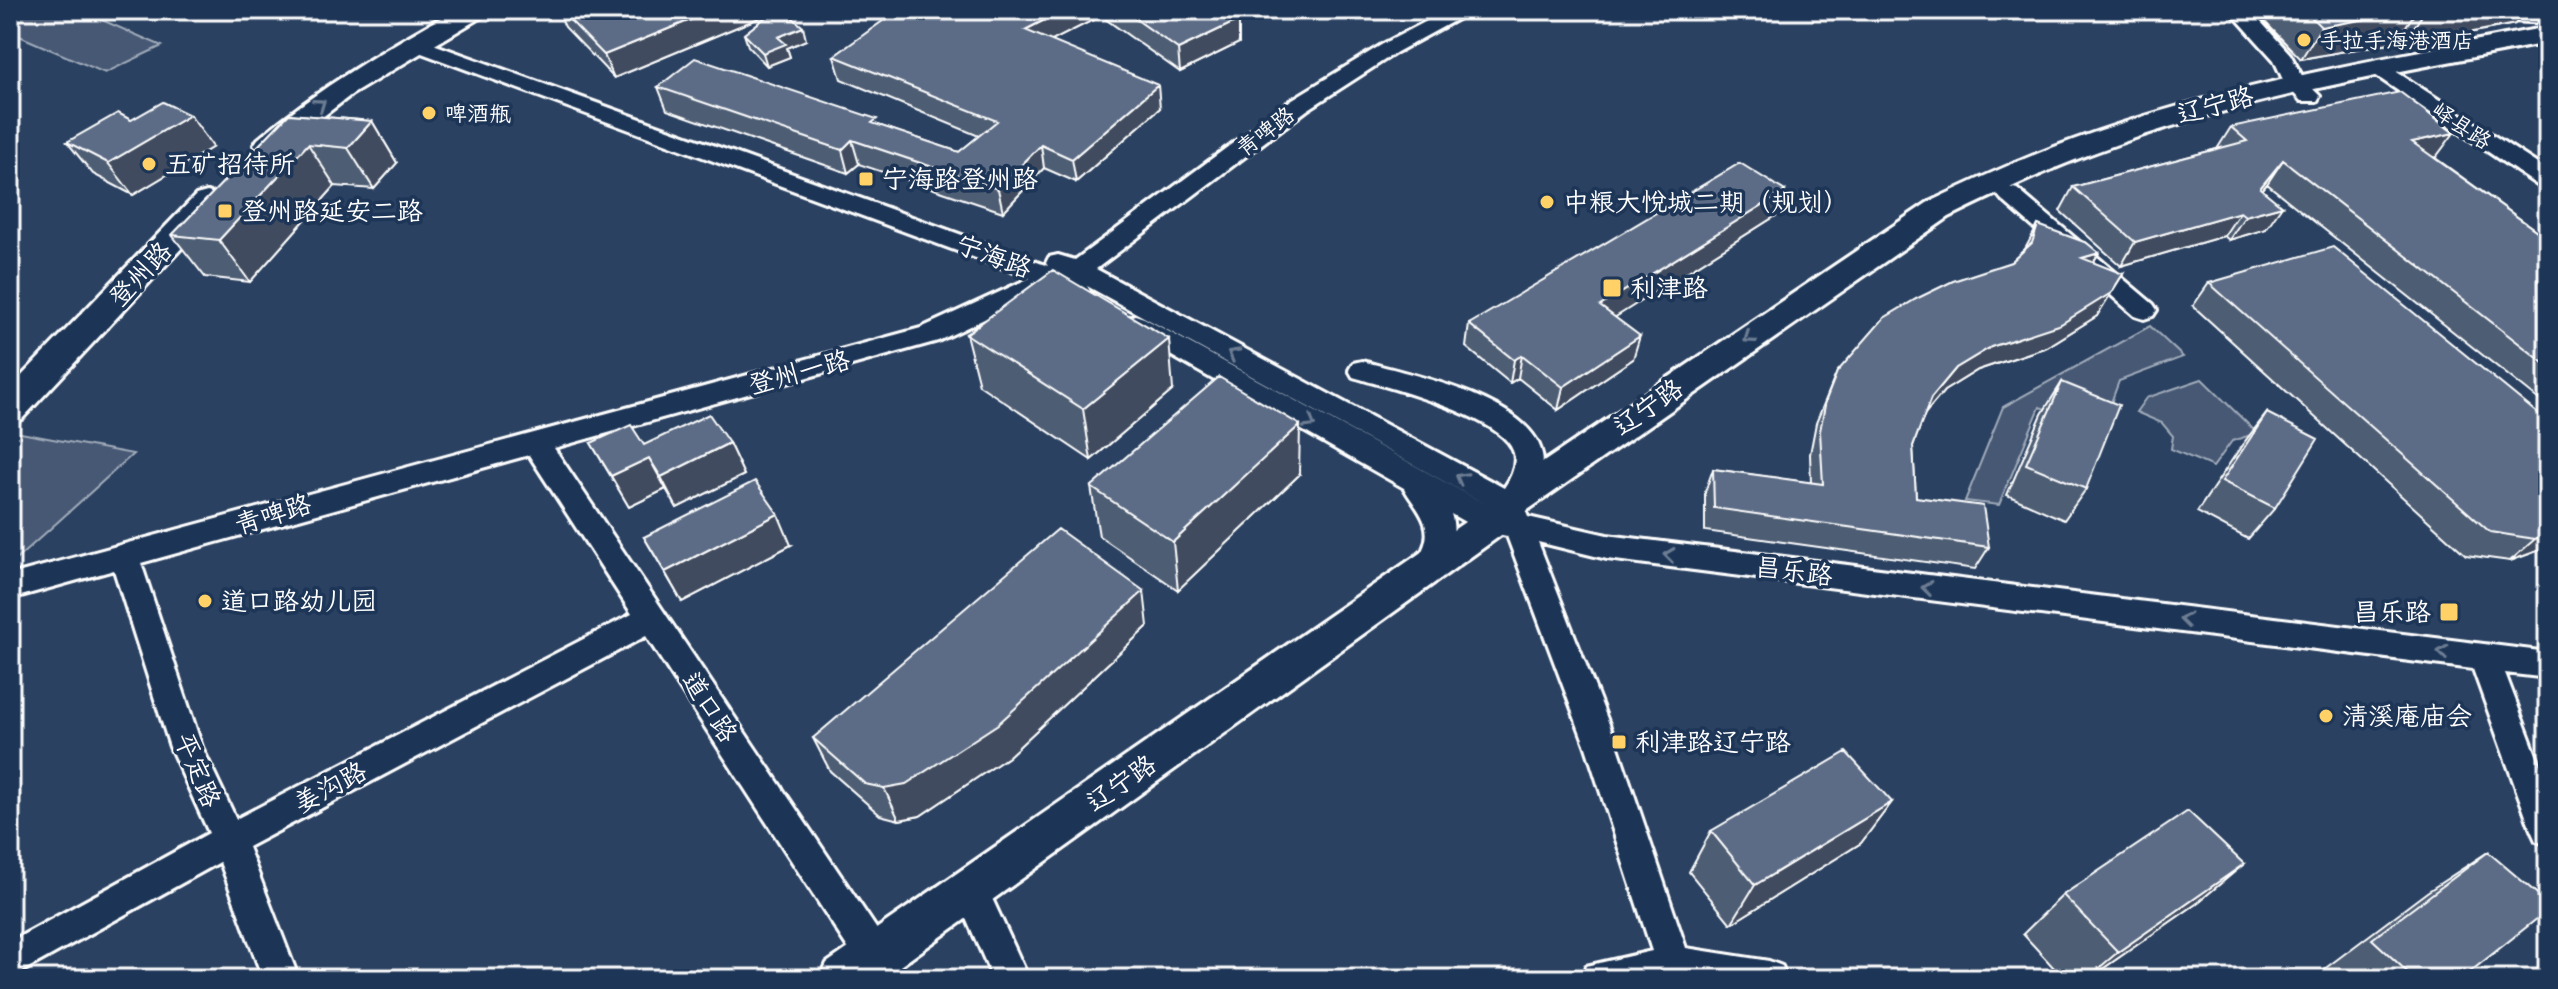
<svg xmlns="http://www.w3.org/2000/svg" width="2558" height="989" font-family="'Comic Neue','LXGW WenKai TC',sans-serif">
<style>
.green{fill:#465975;stroke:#a2acba;stroke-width:2}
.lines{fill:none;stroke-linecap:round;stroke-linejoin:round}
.minor-casing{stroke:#fff;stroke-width:6}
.major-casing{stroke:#fff;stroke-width:6}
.minor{fill:#1d3557;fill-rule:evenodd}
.major{fill:#1d3557;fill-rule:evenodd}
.wall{fill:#4e5d73;stroke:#fff;stroke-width:2}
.shaded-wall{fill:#404c5e;stroke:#fff;stroke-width:2}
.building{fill:#5b6c86;stroke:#fff;stroke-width:2}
.oneway{stroke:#6c7c92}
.poi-dot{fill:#ffd166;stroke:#1d3557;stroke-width:3}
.labels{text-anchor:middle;stroke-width:7;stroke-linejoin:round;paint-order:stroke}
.far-poi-label{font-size:22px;fill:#fff;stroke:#1d3557;text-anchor:start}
.far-street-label{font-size:22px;fill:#fff;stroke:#1d3557}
.street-label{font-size:26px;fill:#fff;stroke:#1d3557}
.poi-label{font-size:26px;fill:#fff;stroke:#1d3557;text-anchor:start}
</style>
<rect width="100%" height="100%" fill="#2a4161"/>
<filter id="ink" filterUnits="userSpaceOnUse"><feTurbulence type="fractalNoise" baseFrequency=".0125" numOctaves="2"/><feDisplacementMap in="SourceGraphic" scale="16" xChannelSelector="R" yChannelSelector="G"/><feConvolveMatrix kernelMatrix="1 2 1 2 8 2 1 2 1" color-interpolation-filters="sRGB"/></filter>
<g filter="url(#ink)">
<!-- green -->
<path class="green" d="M10,10h69l83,36 -57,27 -95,-41z
M2150,326l33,31 -64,24 -18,49 -61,-23 -41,98 -34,-4 38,-94z
M2202,379l55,54 -25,8 -19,26 -42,-18 2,-13 -11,-13 -26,-11 10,-14z
M10,431l123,23 -123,111z"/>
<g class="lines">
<defs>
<path id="minor" d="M1448,10h26l-77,42 -90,58 -211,159 408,219c7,-10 13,-23 10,-35 -8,-36 -128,-66 -161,-76l-4,-7 4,-7 9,-2c47,13 168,37 180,93 4,17 -9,37 -19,51l5,12 79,18 941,117v26l-43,-5 43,113v59l-12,-4 -5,-11 -58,-161 -866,-110 -69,-17 80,205 68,201 83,13 13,5 5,13h-206l5,-13 66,-15 -66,-204 -79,-211 -26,-5 -30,-17c9,25 -6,78 -39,66l-5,-8c5,-8 12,-15 16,-23 12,-25 -8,-41 -19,-61l-278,-158 -4,-6 4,-6 9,-3 9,3 354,193 -411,-225 3,5 -3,6 -9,3 -26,-13 -114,54 -384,107 342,510 5,12 -4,9h-29l-222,-343 -398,211 51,132h-36l-43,-117 -210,116v-36l199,-109 -39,-86 -56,-177 -104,29v-24l911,-247 109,-50 -622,-230 -3,-4 3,-4h14l626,226 -2,-3 3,-6 9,-2 17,5 216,-160 92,-56zM529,455l103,159 -396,205 -34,-72 -61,-184z
M2229,10h21l40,44 15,27 15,15 -3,5h-16l-16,-17 -11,-24z
M2408,10l140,1v12l-130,-7z
M2376,61l7,2 165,108v18l-8,-2 -171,-116 -4,-4 4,-4z
M2009,187l8,2 136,115 4,6 -4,6 -9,3 -9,-3 -134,-117 -4,-5 4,-5z
M978,889l12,5 39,85h-36l-32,-73 5,-12z"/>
<path id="major" d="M455,10h32l-4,6 -132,79 -73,56 -10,3 -10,-3 -4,-6 4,-6c61,-51 128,-91 197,-129z
M2548,27v16c-153,29 -309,55 -455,110 -49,18 -97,41 -144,64l-427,297 -18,19 -622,446h-62l7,-16 651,-450 18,-19 431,-291c48,-23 96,-45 146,-63 153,-56 316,-83 475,-113z
M207,192l11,3 4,7 -4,7 -196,210 -12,4v-35l186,-193z"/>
</defs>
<!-- minor casing -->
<use href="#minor" class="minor-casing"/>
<!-- major casing -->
<use href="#major" class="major-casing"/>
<!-- minor -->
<use href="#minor" class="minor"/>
<!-- major -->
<use href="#major" class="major"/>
</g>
<!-- wall -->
<path class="wall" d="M557,10h227l22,30 -19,8 3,9 -23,9 -19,-20 -4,-12 27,-21 -157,65 -49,-51z
M1010,10h213l16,33 -59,29 -79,-56 -50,25 109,67 -84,74 -32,-14 -41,44 -144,-48 -11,9 -181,-63 -9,-23 220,38 81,27 20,-16 -138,-57 -7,-23 159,-38z
M2272,10h253l-10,14 -114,22 -6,-4 -94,17 -36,-37z
M289,114l83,7 25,42 -23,26 -39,-3 -85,96 -45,-5 -33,-42z
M131,120l82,27 -80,48 -40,-21 -26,-32z
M2231,127l205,30h-2l114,82v168l-281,-223 -5,6 4,39 -37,11 -5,-4 -103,30 -61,-55 13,-24 144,-38z
M1777,215l-162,102 18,42 -75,51 -40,-32 -8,5 -44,-36 3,-23z
M2038,225l61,28 -6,9 4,54 -50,31 -69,23 -34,21 -19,22 -12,33 3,51 73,50 -14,22 -270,-38v-39l8,-23 98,14 -1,-29 6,-31 21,-51 174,-110 14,-13z
M2209,283l339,139v125l-38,14 -44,-6 -273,-249z
M966,334l207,56 -82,70 -112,-75z
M2062,382l24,107 -22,31 -57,-25 35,-81z
M2267,413l8,95 -27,31 -51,-27 45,-67z
M591,443l53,2 85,-2 15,32 -67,33 -11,-19 -37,18z
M1299,475l-121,115 -79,-54 -8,-49z
M644,537l147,8 -109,57z
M1148,626l-140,131 -88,59 -21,4 -19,-5 -50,-44 -17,-33z
M1892,802l-31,41 -130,81 -42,-52 22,-41z
M2488,852l-27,127h-143l-3,-3 112,-84z
M2244,864l-48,40 -108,75h-24l-41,-45 40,-39z"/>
<!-- shaded-wall -->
<path class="shaded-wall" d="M715,10h63l-164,68 -10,-23z
M1064,10h36l1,6 -73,37 -3,-23z
M2417,10l-22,32 -94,17 20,-32z
M2442,10h83l-10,14 -114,22 22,-32z
M1239,20v23l-59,29 -2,-23z
M803,27l3,13 -19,8 3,9 -23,9 -4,-13 15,-16z
M1158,85l2,23 -84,74 -4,-23z
M190,115l23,32 -80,48 -25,-32z
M372,121l25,42 -23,26 -26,-41z
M2454,133l-18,24 -41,9 17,-24z
M852,140l7,24 -11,9 -6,-23z
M308,144l27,42 -85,96 -31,-42z
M1041,145l3,23 -41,44 -5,-23z
M2283,160l-16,24 -23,28 16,-24z
M1785,191l-8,24 -182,115 5,-24z
M2282,206l-16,23 -37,11 16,-24z
M2240,212l-16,24 -103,30 14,-24z
M2099,253l-14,23 -3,-18z
M2123,274l-26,42 -50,31 -69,23 -34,21 -25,30 12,-23 25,-30 35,-21z
M1640,336l-7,23 -75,51 5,-23z
M1169,339l4,51 -82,70 -8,-51z
M1522,355l-4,23 -8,5 4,-23z
M1300,425l-1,50 -121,115 -5,-48z
M729,443l15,32 -67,33 -16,-31z
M649,458l17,31 -37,18 -18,-31z
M778,514l13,31 -109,57 -17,-30z
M2548,534v13l-38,14 25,-22z
M1144,591l4,35 -140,131 -88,59 -21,4 -15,-32z
M1892,802l-31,41 -130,81 24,-39z
M2244,864l-48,40 -108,75h-2l32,-27z"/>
<!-- building -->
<path class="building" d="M560,10h155l-111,45z
M775,10h9l19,17 -25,10 8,7 -23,9 -19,-19z
M898,10h73l22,8 17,-8h54l-39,20 133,55 -86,74 -31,-14 -43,44 -146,-49 -10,10 -184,-63 37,-29 182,61 -5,4 87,29 38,-31 -163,-65z
M1123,10h100l16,10 -61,29z
M2304,10h111l-94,17z
M2418,10h24l-19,4z
M2400,92l54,41 -42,9 136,97v127l-265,-206 -23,28 22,18 -37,10 -5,-4 -105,30 -62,-55 174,-46 -16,-14z
M163,102l27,13 -82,48 -41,-21 51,-29 13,7z
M289,114l83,7 -24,27 -40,-4 -89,96 -47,-5z
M1740,163l45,28 -185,115 40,30 -77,51 -41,-32 -8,5 -45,-36z
M2038,225l49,18 12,10 -17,5 41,16 -12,19 -50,31 -70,23 -35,21 -25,30 -18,48 3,51 67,9 6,41 -275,-39 -1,-39 110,15 -3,-53 6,-31 11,-28 47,-54 32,-19 37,-18 58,-19 21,-19z
M2333,247l215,175v112l-13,5 -45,-7 -281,-249z
M1053,270l116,69 -86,70 -117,-75z
M1219,377l81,48 -127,117 -82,-55z
M2062,382l57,23 -33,84 -60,-25z
M2267,413l51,26 -43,69 -53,-27z
M709,414l20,29 -68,34 -12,-19 -38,18 -20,-33 40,-18 13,20z
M755,481l23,33 -113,58 -21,-35z
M1058,529l86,62 -146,133 -92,60 -22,4 -19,-4 -52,-46z
M1846,752l46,50 -137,83 -44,-54z
M2188,811l56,53 -126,88 -55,-57z
M2488,852l60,51v7l-87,69h-46l-43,-40z"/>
<!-- one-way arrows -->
<defs><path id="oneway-chevron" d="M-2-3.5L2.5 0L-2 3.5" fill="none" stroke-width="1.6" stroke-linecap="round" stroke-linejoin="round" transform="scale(2)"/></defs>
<g class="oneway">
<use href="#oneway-chevron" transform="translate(320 104) rotate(-35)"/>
<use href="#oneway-chevron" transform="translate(1749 338) rotate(145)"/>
<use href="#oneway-chevron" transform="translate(1233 354) rotate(-151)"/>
<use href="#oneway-chevron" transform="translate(1310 423) rotate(30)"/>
<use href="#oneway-chevron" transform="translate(1461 478) rotate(-151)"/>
<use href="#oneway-chevron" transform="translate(1669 555) rotate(-173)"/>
<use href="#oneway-chevron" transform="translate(1927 588) rotate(-173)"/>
<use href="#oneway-chevron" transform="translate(2185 620) rotate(-173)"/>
<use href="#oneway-chevron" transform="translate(2443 652) rotate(-173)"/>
</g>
</g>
<!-- markers -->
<g class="poi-dot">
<circle cx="2304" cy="40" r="8"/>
<circle cx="429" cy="113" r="8"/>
<circle cx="149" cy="164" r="8"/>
<rect x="858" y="171" width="16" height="16" rx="4"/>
<circle cx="1547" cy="202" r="8"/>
<rect x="217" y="203" width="16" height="16" rx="4"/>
<rect x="1602" y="278" width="20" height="20" rx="4"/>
<circle cx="205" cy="601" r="8"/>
<rect x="2439" y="602" width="20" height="20" rx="4"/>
<circle cx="2326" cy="716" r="8"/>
<rect x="1611" y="734" width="16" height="16" rx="4"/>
</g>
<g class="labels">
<!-- far-poi labels -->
<g class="far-poi-label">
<text x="2320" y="48">手拉手海港酒店</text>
<text x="445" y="121">啤酒瓶</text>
</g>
<!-- far-street labels -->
<g class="far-street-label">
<text transform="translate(2462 125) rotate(34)" y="8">峄县路</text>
<text transform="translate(1265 131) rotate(-37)" y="8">青啤路</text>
</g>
<!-- street labels -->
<g class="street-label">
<text transform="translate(2215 105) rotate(-15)" y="9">辽宁路</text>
<text transform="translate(994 256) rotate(20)" y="9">宁海路</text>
<text transform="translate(140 274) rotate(-47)" y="9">登州路</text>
<text transform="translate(799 372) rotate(-15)" y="9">登州一路</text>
<text transform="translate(1648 407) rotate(-35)" y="9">辽宁路</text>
<text transform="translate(273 514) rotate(-17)" y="9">青啤路</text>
<text transform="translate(1794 571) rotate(7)" y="9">昌乐路</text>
<text transform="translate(710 707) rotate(57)" y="9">道口路</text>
<text transform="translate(198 770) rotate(67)" y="9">平定路</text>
<text transform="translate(1121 783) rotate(-35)" y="9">辽宁路</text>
<text transform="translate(330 787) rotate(-28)" y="9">姜沟路</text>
</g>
<!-- poi labels -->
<g class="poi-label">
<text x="165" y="173">五矿招待所</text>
<text x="882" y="188">宁海路登州路</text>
<text x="1563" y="211">中粮大悦城二期（规划）</text>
<text x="241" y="220">登州路延安二路</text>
<text x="1630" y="297">利津路</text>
<text x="221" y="610">道口路幼儿园</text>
<text x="2431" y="621" text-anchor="end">昌乐路</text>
<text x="2342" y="725">清溪庵庙会</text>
<text x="1635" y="751">利津路辽宁路</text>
</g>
</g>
<!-- margin -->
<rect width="2558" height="989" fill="none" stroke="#1d3557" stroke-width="40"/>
<rect x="20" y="20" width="2518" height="949" fill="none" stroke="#fff" stroke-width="3" filter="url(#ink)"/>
</svg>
